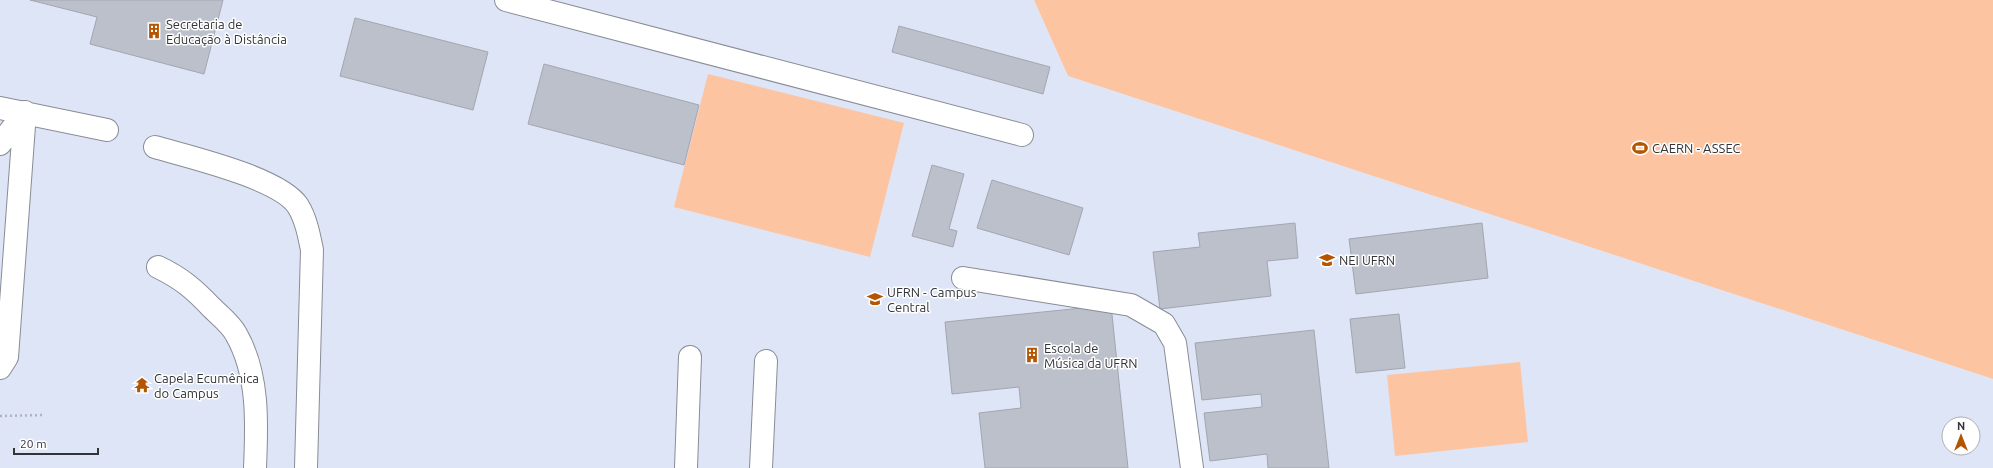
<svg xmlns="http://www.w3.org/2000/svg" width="1993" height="468" font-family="Ubuntu,sans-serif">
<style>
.built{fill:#dee5f6;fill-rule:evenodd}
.green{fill:#fdc4a2}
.building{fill:#bcc0cb;stroke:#a2a6b1}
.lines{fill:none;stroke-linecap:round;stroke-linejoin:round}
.minor-casing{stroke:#888c96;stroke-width:24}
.path{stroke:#b1b4be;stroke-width:2.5;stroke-dasharray:2 3;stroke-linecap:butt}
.minor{stroke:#fff;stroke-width:22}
.labels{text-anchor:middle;stroke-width:3;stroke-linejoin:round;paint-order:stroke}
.poi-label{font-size:13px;fill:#323438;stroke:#fff;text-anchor:start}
</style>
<rect width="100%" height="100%" fill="#eef2fe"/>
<!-- built -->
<path class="built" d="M0,0h1034l34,76 925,303v89h-1993zM1949,424h24v24h-24z"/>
<!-- green -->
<path class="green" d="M1034,0h959v379l-925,-303z
M708,74l196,49 -34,134 -196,-50z
M1520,362l8,80 -133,14 -8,-81z"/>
<!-- building -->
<path class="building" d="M30,0h193l-19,74 -114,-30 7,-27z
M355,18l133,34 -15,58 -133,-34z
M899,26l151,41 -7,27 -151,-42z
M544,64l155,41 -15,60 -156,-41z
M932,165l32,9 -15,55 8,2 -4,16 -41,-11z
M992,180l91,28 -14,47 -92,-27z
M1295,223l3,35 -31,3 4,35 -111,13 -7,-57 47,-5 -2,-14z
M1482,223l6,55 -132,16 -7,-55z
M1111,305l17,163h-143l-6,-55 42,-5 -2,-21 -67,7 -7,-72z
M1399,314l6,54 -49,5 -6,-54z
M1314,330l15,138h-61l-1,-14 -57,7 -6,-48 58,-6 -1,-13 -59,6 -7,-57z"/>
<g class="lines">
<defs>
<path id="minor" d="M506,0l516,135
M0,108l107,22
M0,144l25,-32
M155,147c34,10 125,31 143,59 8,13 11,29 14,44l-6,218
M158,267c23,11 36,22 53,40 8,8 20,17 25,27 23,40 21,89 19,134
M963,278l168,27 33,19 11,19 17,125
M0,368l7,-11 18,-245
M686,468l4,-111
M761,468l5,-107"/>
</defs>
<!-- minor casing -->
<use href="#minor" class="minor-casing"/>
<!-- path -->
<path class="path" d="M0,416l44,-1"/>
<!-- minor -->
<use href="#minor" class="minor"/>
</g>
<!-- icons -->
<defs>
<symbol id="building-bare" viewBox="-9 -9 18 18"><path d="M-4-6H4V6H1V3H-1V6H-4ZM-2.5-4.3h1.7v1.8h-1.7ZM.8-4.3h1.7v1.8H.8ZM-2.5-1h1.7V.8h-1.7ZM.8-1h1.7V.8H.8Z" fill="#b45601" stroke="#fff" stroke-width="2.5" paint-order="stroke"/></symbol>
<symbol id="stadium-bare" viewBox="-9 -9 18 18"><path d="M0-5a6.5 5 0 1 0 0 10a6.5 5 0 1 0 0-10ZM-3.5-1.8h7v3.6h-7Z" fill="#b45601" stroke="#fff" stroke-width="2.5" paint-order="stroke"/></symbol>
<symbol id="school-bare" viewBox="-9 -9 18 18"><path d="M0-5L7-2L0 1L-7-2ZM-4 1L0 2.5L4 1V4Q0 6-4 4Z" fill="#b45601" stroke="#fff" stroke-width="2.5" paint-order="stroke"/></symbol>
<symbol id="university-bare" viewBox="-9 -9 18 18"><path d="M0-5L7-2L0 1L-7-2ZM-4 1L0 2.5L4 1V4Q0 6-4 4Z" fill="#b45601" stroke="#fff" stroke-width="2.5" paint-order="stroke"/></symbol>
<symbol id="temple-bare" viewBox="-9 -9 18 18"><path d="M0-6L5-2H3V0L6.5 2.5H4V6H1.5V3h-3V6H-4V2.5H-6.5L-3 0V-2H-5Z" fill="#b45601" stroke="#fff" stroke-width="2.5" paint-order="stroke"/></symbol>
</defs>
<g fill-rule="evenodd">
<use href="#building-bare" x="143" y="20" width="22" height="22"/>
<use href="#stadium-bare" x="1629" y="137" width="22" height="22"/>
<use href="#school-bare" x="1316" y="249" width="22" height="22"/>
<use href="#university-bare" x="864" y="288" width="22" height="22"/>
<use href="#building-bare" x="1021" y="344" width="22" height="22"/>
<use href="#temple-bare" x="131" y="374" width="22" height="22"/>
</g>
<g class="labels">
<!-- poi labels -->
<g class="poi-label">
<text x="166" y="29">Secretaria de<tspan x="166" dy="15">Educação à Distância</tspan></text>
<text x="1652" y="153">CAERN - ASSEC</text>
<text x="1339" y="265">NEI UFRN</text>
<text x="887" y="297">UFRN - Campus<tspan x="887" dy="15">Central</tspan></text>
<text x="1044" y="353">Escola de<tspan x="1044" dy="15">Música da UFRN</tspan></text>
<text x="154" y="383">Capela Ecumênica<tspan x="154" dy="15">do Campus</tspan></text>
</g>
</g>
<!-- north arrow -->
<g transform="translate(1961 436)"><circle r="19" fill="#ffffff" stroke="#adaeaf"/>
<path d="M0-3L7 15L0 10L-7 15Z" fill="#b45601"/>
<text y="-6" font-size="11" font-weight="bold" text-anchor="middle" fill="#323438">N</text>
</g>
<!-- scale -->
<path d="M14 448v6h84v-6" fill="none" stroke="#323438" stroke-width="2"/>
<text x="20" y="448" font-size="12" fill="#323438" stroke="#ffffff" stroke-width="3" paint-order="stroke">20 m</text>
</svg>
